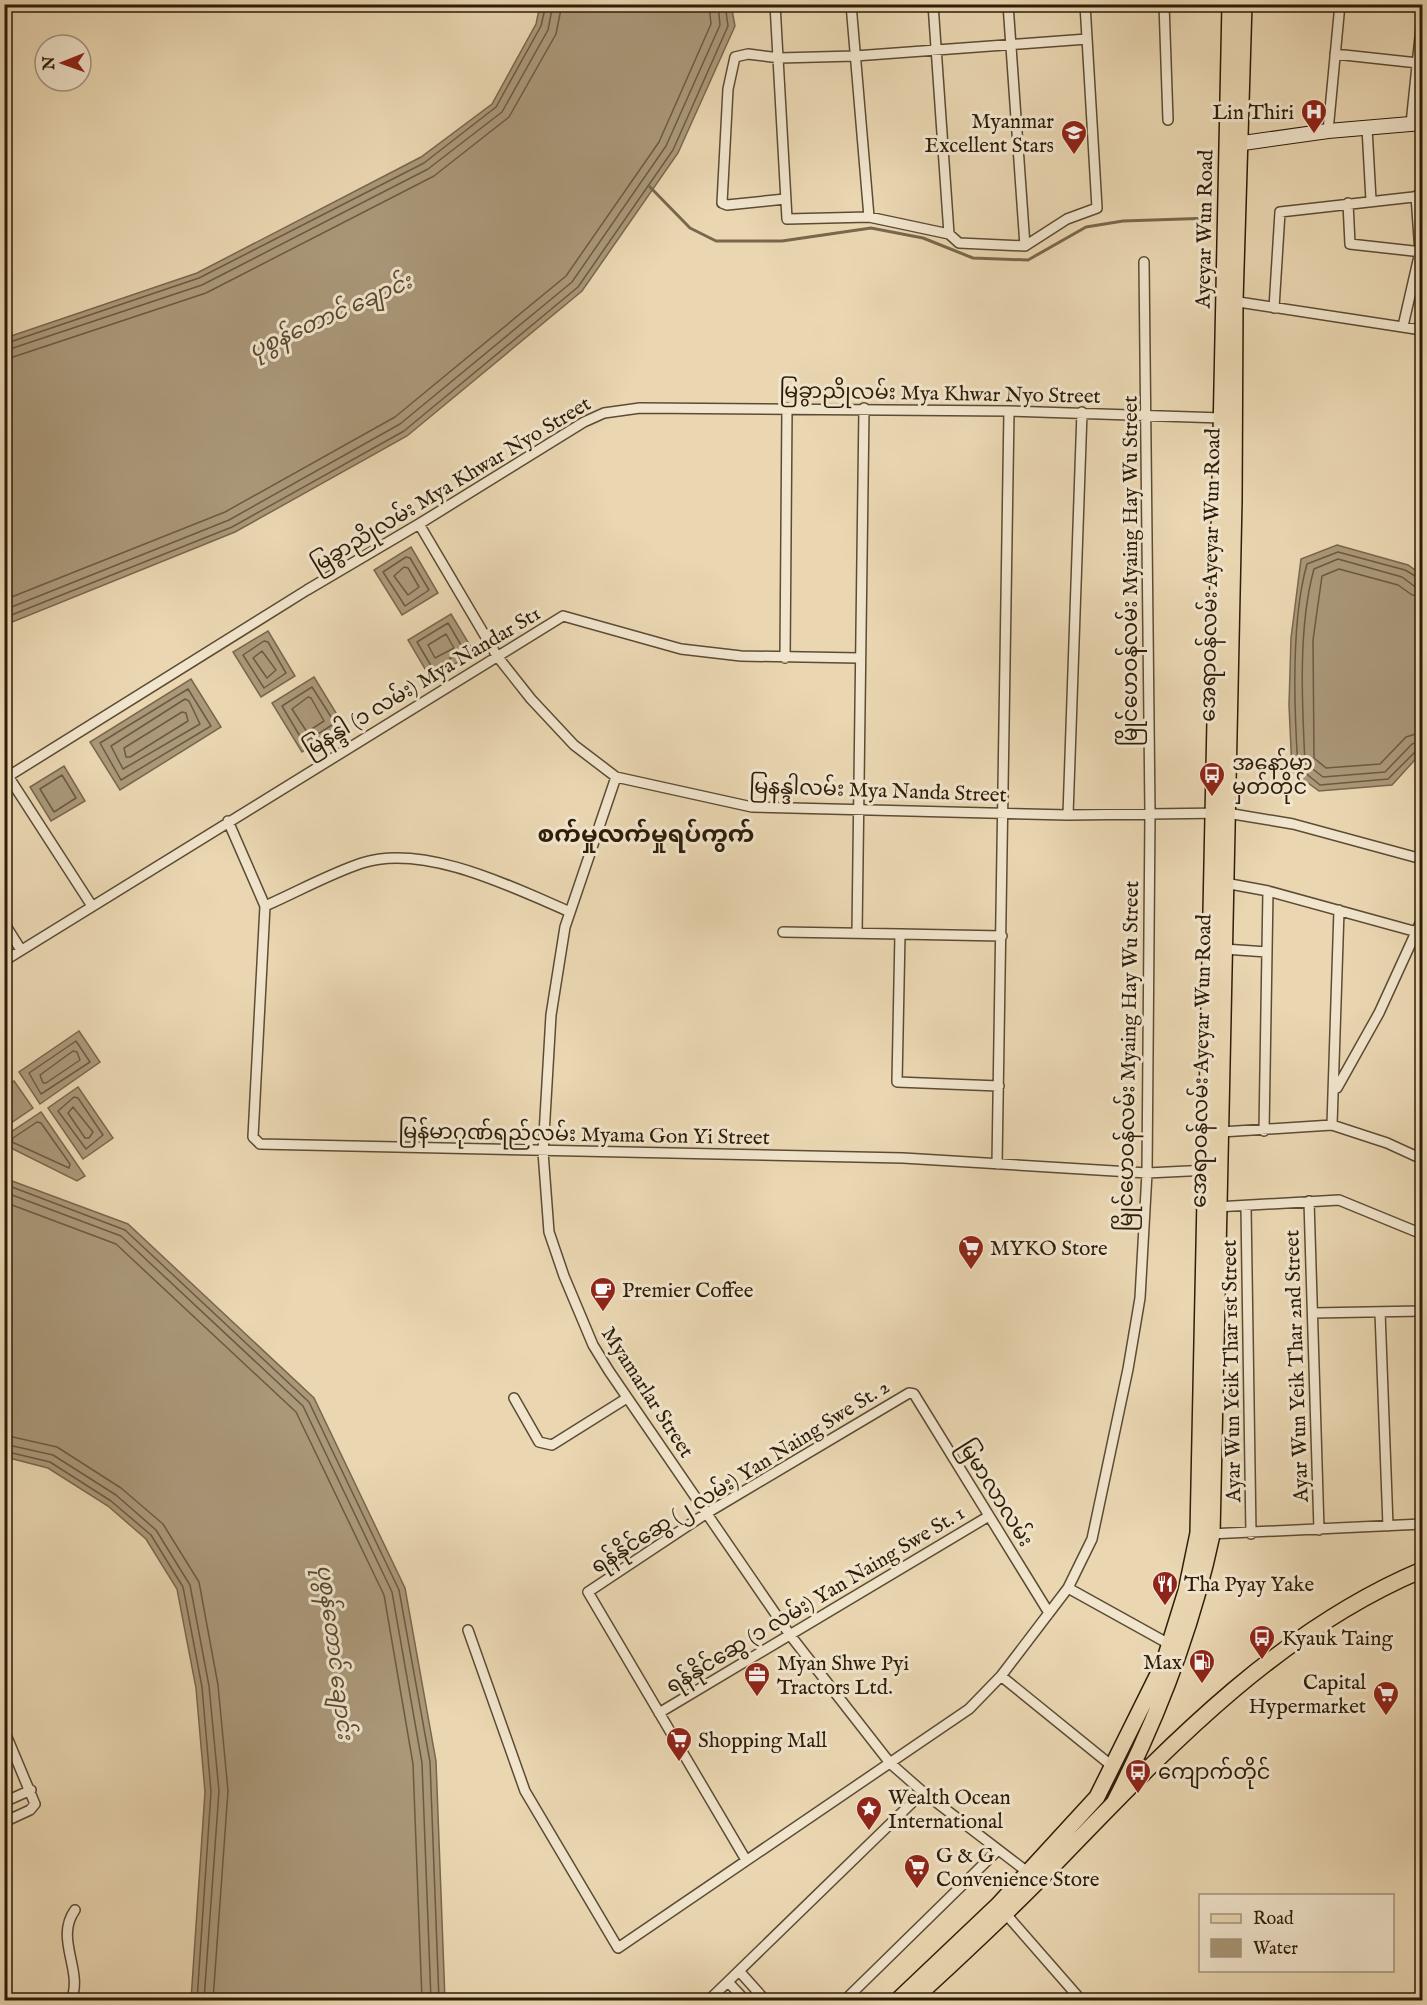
<svg xmlns="http://www.w3.org/2000/svg" width="1427" height="2005" font-family="'IM FELL English','Noto Sans Myanmar',serif">
<style>
.water{fill:#aa9879;stroke:#78674c;stroke-width:1.5}
.lines{fill:none;stroke-linecap:round;stroke-linejoin:round}
.shore{stroke:#6c5a41;stroke-width:1.5}
.stream{stroke:#78674c;stroke-width:3}
.street-casing{stroke:#5c4c33;stroke-width:12}
.secondary-casing{stroke:#2d1d09;stroke-width:16}
.primary-casing{stroke:#2d1d09;stroke-width:18}
.street{stroke:#f1e5cd;stroke-width:9}
.secondary{stroke:#f1e5cd;stroke-width:14}
.primary{stroke:#ead7b2;stroke-width:15}
.labels{text-anchor:middle;stroke-width:6;stroke-linejoin:round;paint-order:stroke}
.poi-label{font-size:21px;fill:#2d1d09;stroke:#f1e5cd;text-anchor:start}
.street-label{font-size:21px;fill:#2d1d09;stroke:#f1e5cd}
.water-label{font-size:22px;font-style:italic;fill:#594830;stroke:#f1e5cd}
.quarter-label{font-size:24px;font-weight:bold;fill:#2d1d09;stroke:#f1e5cd}
</style>
<rect width="100%" height="100%" fill="#ead7b2"/>
<filter id="stains"><feTurbulence type="fractalNoise" baseFrequency=".00333" numOctaves="4"/><feColorMatrix values="0 0 0 0 .2 0 0 0 0 .09 0 0 0 0 .02 0 0 0 .5 -.17"/></filter>
<radialGradient id="worn" r=".72"><stop offset=".6" stop-color="#630" stop-opacity="0"/><stop offset="1" stop-color="#630" stop-opacity=".3"/></radialGradient>
<!-- water -->
<path class="water" d="M540,5h191l4,21 -57,127 -96,138 -175,145 -172,96 -230,93v-287l192,-65 224,-116 71,-53 44,-80z
M1337,545l71,20 14,10v177l-30,33 -73,6 -27,-20 -3,-66 2,-67 10,-79z
M411,547l27,46 -36,22 -28,-45z
M451,614l23,38 -43,27 -23,-39z
M268,631l27,45 -34,21 -28,-45z
M314,677l30,49 -42,26 -30,-49z
M191,679l30,48 -101,63 -30,-48z
M64,766l21,35 -34,20 -21,-34z
M79,1031l21,31 -60,42 -21,-32z
M14,1081l19,27 -28,19v-40z
M78,1087l35,51 -30,21 -35,-51z
M41,1112l44,64 -8,5 -72,-36v-9z
M4,1178l124,46 186,174 91,190 31,173 9,239h-254l14,-208 -9,-104 -19,-99 -31,-50 -38,-33 -60,-38 -43,-11z"/>
<g class="lines">
<!-- shore -->
<path class="shore" d="M4,344l195,-66 225,-115 72,-56 45,-81 5,-22
M4,351l198,-66 226,-116 74,-57 46,-82 5,-26
M4,360l202,-67 228,-117 75,-59 47,-83 6,-30
M406,557l4,1 19,32 -24,16 -22,-34z
M404,567l4,1 11,19 -11,8 -14,-19z
M1422,580l-17,-10 -67,-18 -31,12c-16,56 -13,144 -9,203l22,18 68,-6 28,-28 6,-2
M1422,587l-8,-1 -12,-9 -64,-18 -24,10c-16,57 -12,135 -9,194l18,14 62,-5 27,-28 10,-3
M1422,596l-10,-1 -14,-10 -59,-16 -17,7 -9,64 1,118 12,10 54,-4 26,-27 16,-5
M4,600l221,-88 170,-95 171,-141 93,-134 52,-118 -2,-20
M4,610l225,-90 171,-96 172,-142 94,-136 54,-121 -2,-21
M4,618l228,-91 172,-96 174,-144 95,-137 55,-124 -3,-22
M448,623l16,27 -31,19 -16,-27z
M446,634l8,14 -19,10 -7,-13z
M264,641l4,1 18,31 -22,15 -21,-33z
M262,651l14,19 -9,8 -14,-20z
M312,687l23,36 -31,20 -22,-37z
M188,689l23,37 -90,54 -21,-37z
M308,697l3,1 13,23 -17,11 -15,-23z
M185,699l4,2 11,23 -77,45 -12,-23z
M182,712l4,1 2,8 -58,36h-4l-2,-9z
M62,775l14,23 -22,14 -14,-23z
M76,1041l14,21 -49,32 -12,-21z
M73,1051l4,1 3,8 -34,23h-3l-3,-8z
M74,1097l4,1 25,37 -17,14 -28,-38z
M73,1107l20,25 -4,6h-4l-17,-25z
M37,1122l4,1 29,41 -1,4 -57,-26 1,-4z
M4,1184l121,46 184,172 90,188 31,172 9,238
M4,1192l117,44 182,170 89,186 30,171 9,237
M4,1202l112,42 180,168 88,183 29,169 9,236
M4,1435l53,12 64,41 42,36 36,58 19,103 10,106 -15,209
M4,1444l49,11 63,40 40,35 34,55 19,101 10,105 -15,209
M4,1451l46,11 61,39 40,34 32,52 19,100 9,105 -14,208"/>
<!-- stream -->
<path class="stream" d="M650,187l40,41 26,13h66l89,-13 52,10 50,20 55,2 58,-33 37,-6 89,-3"/>
<defs>
<path id="street" d="M775,4l12,215 82,-2 80,17 10,9 66,3 42,-27 30,-11 -12,-204
M851,4l18,213
M933,4l16,230
M1008,4l17,242
M1164,4l4,116
M1335,54l83,9
M1411,124l11,-107
M1367,128l4,72
M1328,131l12,-127
M785,199l-58,6 -5,-2 6,-114 7,-32 13,-3 31,4 76,-2 232,-17
M1348,203l2,41 72,8
M1232,301l190,29
M1274,308l6,-96 142,-16
M1403,326l17,-74 -4,-56
M419,524l78,132 34,43 43,46 42,32 136,30 316,8 159,-2 66,11 129,35
M785,658l2,-250
M8,776l84,130
M616,777l-51,150 -14,88 -8,137 6,80 15,44 29,69 16,26 181,264 100,128 33,29 107,82
M4,779l303,-189 112,-66 165,-102 20,-9 36,-5 369,3 213,7
M1068,815l14,-403
M228,821l37,85 -12,231 7,7 643,14 244,15 62,-3
M1225,883l43,8 149,41
M265,906c32,-14 64,-32 97,-43 62,-20 150,24 206,48
M4,923l17,27
M783,932l117,2
M857,933l7,-525
M1224,949l43,3
M4,961l559,-345 118,33 60,7 118,2
M999,1086l-102,-4 3,-148 102,2
M1337,1088l42,-75 43,-94
M1332,1125l7,-215
M1264,1131l4,-240
M1221,1132l111,-7 55,18 35,16
M997,1164l12,-753
M1309,1201l10,329
M1216,1207l123,-7 83,34
M1246,1207l5,327
M1380,1312l8,214
M1313,1313l109,-2
M514,1398l25,44 13,3 75,-47
M1209,1534l213,-10
M1068,1588l101,56
M468,1630l57,161 93,157 351,-239 32,-33 67,-88 24,-49 36,-170 12,-71 7,-125 3,-359 -6,-552
M1001,1676l111,90
M659,1713l330,-197
M4,1730l31,74 -5,6 -26,12
M4,1802l27,-12
M746,1860l-158,-268 119,-79 202,-120 5,1 135,219
M1005,1913l76,87
M740,1972l25,28
M729,1983l16,17
M71,2000c13,-29 -17,-61 4,-90
M709,2000l214,-208
M845,2000l152,-149"/>
<path id="secondary" d="M1229,145l99,-14 94,-8"/>
<path id="primary" d="M1114,1803c44,-86 78,-173 98,-268l22,-1035 1,-199 9,-297
M898,2000l100,-95 99,-108 67,-135 22,-71 12,-58 32,-1529
M913,2000c44,-41 89,-82 131,-125 113,-116 226,-241 378,-305"/>
</defs>
<!-- street casing -->
<use href="#street" class="street-casing"/>
<!-- secondary casing -->
<use href="#secondary" class="secondary-casing"/>
<!-- primary casing -->
<use href="#primary" class="primary-casing"/>
<!-- street -->
<use href="#street" class="street"/>
<!-- secondary -->
<use href="#secondary" class="secondary"/>
<!-- primary -->
<use href="#primary" class="primary"/>
</g>
<!-- icons -->
<defs>
<symbol id="hospital-pin" viewBox="-11 -11 22 30"><path d="M0 17L-7.5 6A9.5 9.5 0 1 1 7.5 6Z" fill="#8f2418" stroke="#f1e5cd"/><path d="M-5-5h3v3.5h4V-5h3V5h-3V1.5h-4V5h-3Z" fill="#fff"/></symbol>
<symbol id="school-pin" viewBox="-11 -11 22 30"><path d="M0 17L-7.5 6A9.5 9.5 0 1 1 7.5 6Z" fill="#8f2418" stroke="#f1e5cd"/><path d="M0-5L7-2L0 1L-7-2ZM-4 1L0 2.5L4 1V4Q0 6-4 4Z" fill="#fff"/></symbol>
<symbol id="bus-pin" viewBox="-11 -11 22 30"><path d="M0 17L-7.5 6A9.5 9.5 0 1 1 7.5 6Z" fill="#8f2418" stroke="#f1e5cd"/><path d="M-5-6H5V4H4V6H2V4H-2V6H-4V4H-5ZM-3.5-4V0h7V-4ZM-3.5 1.2v1.5H-2V1.2ZM2 1.2v1.5H3.5V1.2Z" fill="#fff"/></symbol>
<symbol id="supermarket-pin" viewBox="-11 -11 22 30"><path d="M0 17L-7.5 6A9.5 9.5 0 1 1 7.5 6Z" fill="#8f2418" stroke="#f1e5cd"/><path d="M-6-5.5h2.5l.6 2H6L4.5 2H-2.5L-4.4-4H-6ZM-1.5 3.2a1.3 1.3 0 1 0 .1 0ZM3 3.2a1.3 1.3 0 1 0 .1 0Z" fill="#fff"/></symbol>
<symbol id="cafe-pin" viewBox="-11 -11 22 30"><path d="M0 17L-7.5 6A9.5 9.5 0 1 1 7.5 6Z" fill="#8f2418" stroke="#f1e5cd"/><path d="M-5.5-4.5H6V0H3Q3 3.5 0 3.5H-2.5Q-5.5 3.5-5.5 0ZM3-3.2v2h1.7v-2ZM-6 4.5H4V6H-6Z" fill="#fff"/></symbol>
<symbol id="restaurant-pin" viewBox="-11 -11 22 30"><path d="M0 17L-7.5 6A9.5 9.5 0 1 1 7.5 6Z" fill="#8f2418" stroke="#f1e5cd"/><path d="M-5-6h1v4h1v-4h1v4h1v-4h1v5L-1.5 .5V6h-2V.5L-5-1ZM5-6V6H3V1.5H1.5Q1.5-4 5-6Z" fill="#fff"/></symbol>
<symbol id="fuel-pin" viewBox="-11 -11 22 30"><path d="M0 17L-7.5 6A9.5 9.5 0 1 1 7.5 6Z" fill="#8f2418" stroke="#f1e5cd"/><path d="M-5.5-6h7V0h2V4h1.3V-2.5L3-4.5l.8-.8L6-3V5H2.5V1h-1V6h-7ZM-4.2-4.7v3.2H.2V-4.7Z" fill="#fff"/></symbol>
<symbol id="office-pin" viewBox="-11 -11 22 30"><path d="M0 17L-7.5 6A9.5 9.5 0 1 1 7.5 6Z" fill="#8f2418" stroke="#f1e5cd"/><path d="M-6-3h4V-5.5h4V-3h4V5H-6ZM-1-4.5V-3h2v-1.5ZM-6 0V1H6V0Z" fill="#fff"/></symbol>
<symbol id="sight-pin" viewBox="-11 -11 22 30"><path d="M0 17L-7.5 6A9.5 9.5 0 1 1 7.5 6Z" fill="#8f2418" stroke="#f1e5cd"/><path d="M0-6L1.8-2.2L6-1.7L2.9 1.2L3.7 5.4L0 3.3L-3.7 5.4L-2.9 1.2L-6-1.7L-1.8-2.2Z" fill="#fff"/></symbol>
</defs>
<g fill-rule="evenodd">
<use href="#hospital-pin" x="1299" y="97" width="30" height="40"/>
<use href="#school-pin" x="1059" y="118" width="30" height="40"/>
<use href="#bus-pin" x="1197" y="760" width="30" height="40"/>
<use href="#supermarket-pin" x="956" y="1233" width="30" height="40"/>
<use href="#cafe-pin" x="588" y="1275" width="30" height="40"/>
<use href="#restaurant-pin" x="1150" y="1569" width="30" height="40"/>
<use href="#bus-pin" x="1247" y="1623" width="30" height="40"/>
<use href="#fuel-pin" x="1187" y="1647" width="30" height="40"/>
<use href="#office-pin" x="742" y="1660" width="30" height="40"/>
<use href="#supermarket-pin" x="1371" y="1679" width="30" height="40"/>
<use href="#supermarket-pin" x="664" y="1725" width="30" height="40"/>
<use href="#bus-pin" x="1123" y="1757" width="30" height="40"/>
<use href="#sight-pin" x="854" y="1794" width="30" height="40"/>
<use href="#supermarket-pin" x="902" y="1852" width="30" height="40"/>
</g>
<g class="labels">
<!-- poi labels -->
<g class="poi-label">
<text x="1294" y="119" text-anchor="end">Lin Thiri</text>
<text x="1054" y="128" text-anchor="end">Myanmar<tspan x="1054" dy="24">Excellent Stars</tspan></text>
<text x="1232" y="770">အနော်မာ<tspan x="1232" dy="24">မှတ်တိုင်</tspan></text>
<text x="990" y="1255">MYKO Store</text>
<text x="622" y="1297">Premier Coffee</text>
<text x="1184" y="1591">Tha Pyay Yake</text>
<text x="1282" y="1645">Kyauk Taing</text>
<text x="1182" y="1669" text-anchor="end">Max</text>
<text x="777" y="1670">Myan Shwe Pyi<tspan x="777" dy="24">Tractors Ltd.</tspan></text>
<text x="1366" y="1689" text-anchor="end">Capital<tspan x="1366" dy="24">Hypermarket</tspan></text>
<text x="698" y="1747">Shopping Mall</text>
<text x="1158" y="1779">ကျောက်တိုင်</text>
<text x="888" y="1804">Wealth Ocean<tspan x="888" dy="24">International</tspan></text>
<text x="936" y="1862">G &amp; G<tspan x="936" dy="24">Convenience Store</tspan></text>
</g>
<!-- street labels -->
<g class="street-label">
<text transform="translate(1204 229) rotate(-89)" y="7">Ayeyar Wun Road</text>
<text transform="translate(940 393) rotate(1)" y="7">မြခွာညိုလမ်း Mya Khwar Nyo Street</text>
<text transform="translate(451 484) rotate(-31)" y="7">မြခွာညိုလမ်း Mya Khwar Nyo Street</text>
<text transform="translate(1130 571) rotate(-90)" y="7">မြိုင်ဟေဝန်လမ်း Myaing Hay Wu Street</text>
<text transform="translate(1210 575) rotate(-89)" y="7">အေရာဝန်လမ်း Ayeyar Wun Road</text>
<text transform="translate(422 681) rotate(-31)" y="7">မြနန္ဒါ (၁ လမ်း) Mya Nandar St1</text>
<text transform="translate(878 790) rotate(2)" y="7">မြနန္ဒါလမ်း Mya Nanda Street</text>
<text transform="translate(1128 1056) rotate(-89)" y="7">မြိုင်ဟေဝန်လမ်း Myaing Hay Wu Street</text>
<text transform="translate(1201 1061) rotate(-89)" y="7">အေရာဝန်လမ်း Ayeyar Wun Road</text>
<text transform="translate(584 1134) rotate(1)" y="7">မြန်မာဂုဏ်ရည်လမ်း Myama Gon Yi Street</text>
<text transform="translate(1296 1366) rotate(-92)" y="7">Ayar Wun Yeik Thar 2nd Street</text>
<text transform="translate(1231 1371) rotate(-91)" y="7">Ayar Wun Yeik Thar 1st Street</text>
<text transform="translate(648 1392) rotate(57)" y="7">Myamarlar Street</text>
<text transform="translate(740 1476) rotate(-32)" y="7">ရန်နိုင်ဆွေ (၂ လမ်း) Yan Naing Swe St. 2</text>
<text transform="translate(996 1493) rotate(58)" y="7">မြမာလာလမ်း</text>
<text transform="translate(815 1599) rotate(-31)" y="7">ရန်နိုင်ဆွေ (၁ လမ်း) Yan Naing Swe St. 1</text>
</g>
<!-- water labels -->
<g class="water-label">
<text transform="translate(330 315) rotate(-24)" y="8">ပုစွန်တောင် ချောင်း</text>
<text transform="translate(336 1652) rotate(83)" y="8">ပုစွန်တောင် ချောင်း</text>
</g>
<!-- quarter labels -->
<g class="quarter-label">
<text x="646" y="842">စက်မှုလက်မှုရပ်ကွက်</text>
</g>
</g>
<!-- margin -->
<rect width="1427" height="2005" fill="none" stroke="#ead7b2" stroke-width="24"/>
<rect x="6" y="6" width="1415" height="1993" fill="none" stroke="#2d1d09" stroke-width="3"/>
<rect x="12" y="12" width="1403" height="1981" fill="none" stroke="#2d1d09" stroke-width="1.5"/>
<!-- legend -->
<rect x="1199" y="1894" width="195" height="78" fill="#f1e5cd" stroke="#a3957f" stroke-width="1.5"/>
<rect x="1211" y="1914" width="30" height="9" fill="#ead7b2" stroke="#a3957f" stroke-width="1.5"/>
<text x="1253" y="1924" font-size="18" fill="#2d1d09">Road</text>
<rect x="1211" y="1939" width="30" height="18" fill="#aa9879" stroke="#a3957f" stroke-width="1.5"/>
<text x="1253" y="1954" font-size="18" fill="#2d1d09">Water</text>
<!-- north arrow -->
<g transform="translate(63 63) rotate(269)"><circle r="28" fill="#f1e5cd" stroke="#a3957f" stroke-width="1.5"/>
<path d="M0-4.5L10 22L0 15L-10 22Z" fill="#8f2418"/>
<text y="-9" font-size="16" font-weight="bold" text-anchor="middle" fill="#2d1d09">N</text>
</g>
<rect width="100%" height="100%" filter="url(#stains)"/>
<rect width="100%" height="100%" fill="url(#worn)"/>
</svg>
